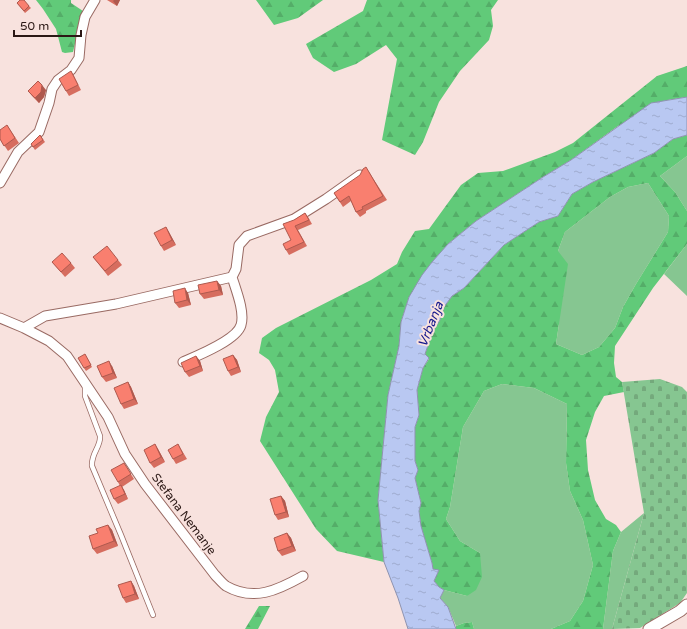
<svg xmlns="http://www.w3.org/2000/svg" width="687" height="629" font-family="'Varela Round',sans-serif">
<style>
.green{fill:#86c691}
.forest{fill:url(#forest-firs);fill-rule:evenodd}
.cemetery{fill:url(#cemetery-stones)}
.water{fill:url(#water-ripples);stroke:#8e93b0}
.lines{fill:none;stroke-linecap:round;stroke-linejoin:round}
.service-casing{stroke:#996a63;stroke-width:6}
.minor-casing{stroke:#996a63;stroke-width:11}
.tertiary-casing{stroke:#996a63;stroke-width:13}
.service{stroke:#fff;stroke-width:4.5}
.minor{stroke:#fff;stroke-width:9}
.tertiary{stroke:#fff;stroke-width:11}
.wall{fill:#d66d5f}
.shaded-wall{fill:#ae594e}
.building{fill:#f97f6f;stroke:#ae594e}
.labels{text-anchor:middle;stroke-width:4;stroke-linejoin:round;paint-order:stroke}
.street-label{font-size:12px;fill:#2b1815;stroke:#f8e2de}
.water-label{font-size:13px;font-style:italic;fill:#15178c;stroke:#f8e2de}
</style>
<defs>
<pattern id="forest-firs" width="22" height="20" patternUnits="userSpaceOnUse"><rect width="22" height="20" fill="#61ca79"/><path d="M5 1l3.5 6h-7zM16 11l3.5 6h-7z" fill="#54ad68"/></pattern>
<pattern id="cemetery-stones" width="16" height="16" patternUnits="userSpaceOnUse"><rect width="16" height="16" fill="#86c691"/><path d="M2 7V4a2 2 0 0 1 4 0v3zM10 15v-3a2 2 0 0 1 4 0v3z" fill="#74a97c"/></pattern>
<pattern id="water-ripples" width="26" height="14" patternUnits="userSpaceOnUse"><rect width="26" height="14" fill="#b9c8f2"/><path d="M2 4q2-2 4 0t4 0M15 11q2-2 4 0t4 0" fill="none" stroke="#9fabcf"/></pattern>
</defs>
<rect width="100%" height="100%" fill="#f8e2de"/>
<!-- green -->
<path class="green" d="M687,156v55l-12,-19 -15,-16z
M648,183l21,33 -1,16 -32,52 -13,23 -8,21 -16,19 -17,8 -26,-11 3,-20 -1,-73 7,-19 45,-35 18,-10z
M687,244v52l-23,-22z
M502,384l32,4 33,16 -1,59 4,28 13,29 10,45 -10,36 -13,20 -19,8h-77l-2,-7 -8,1 -8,3 -8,-19 -8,-9 4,-8 23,6 13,-43 -20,-12 -14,-22 4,-12 13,-80 21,-36z
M644,513l-32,116h-9l10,-78 8,-19z"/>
<!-- forest -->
<path class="forest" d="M36,0h35v3l12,8 -10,41 -8,1 -3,-1 -6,-23 -13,-20z
M256,0h67l-25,18 -24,7z
M367,0h131l-7,10 2,16 -4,14 -29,31 -21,31 -16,40 -8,13 -33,-15 15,-81 -11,-14 -30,19 -22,8 -21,-14 -7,-14 57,-33z
M687,66v31l-19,3 -50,26 -47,34 -28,17 -67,44 -28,23 -39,53 -8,25 -2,24 -11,49 -10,105 6,62 -47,-11 -21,-22 -56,-88 6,-24 13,-25 -4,-22 -6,-10 -10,-7 3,-15 14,-10 95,-48 26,-16 5,-12 13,-21 14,-2 32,-44 17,-12 25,-2 52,-19 18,-9 84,-67z
M687,135v21l-27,20 15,16 12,19v33l-34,44 -38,58 -1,17 2,14 6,5 2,10 -20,4 -9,16 -9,28 2,30 7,30 11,19 10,6 5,7 -8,19 -10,78h-52l19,-8 13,-20 10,-36 -10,-45 -13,-29 -4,-28 1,-59 -33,-16 -32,-4 -18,7 -21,36 -13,80 -4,12 14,22 20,12 2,24 -6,13 -9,6 -23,-6 -5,-3 -5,-6 5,-11h-6l-1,-7 -11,-36 -2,-16 2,-8 -6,-25 3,-8 -3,-9v-34l4,-12 -2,-25 6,-22 6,-9 -4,-5 8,-23 7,-11 4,-13 8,-11 12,-8 40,-43 35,-23 19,-6 14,-22 21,-12 61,-29 19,-14zM648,183l21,33 -1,16 -32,52 -13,23 -8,21 -16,19 -17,8 -26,-11 12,-80 -10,-13 7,-19 45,-35 18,-10z
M259,606h11l-12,23h-13z
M472,622l2,7h-18v-3l8,-3z"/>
<!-- cemetery -->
<path class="cemetery" d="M660,379l22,8 5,5v201l-7,10 -40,25 -28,1 32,-116 -22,-131z"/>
<!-- water -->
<path class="water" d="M687,97v38l-14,4 -19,14 -61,29 -21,12 -14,22 -19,6 -35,23 -40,43 -12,8 -8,11 -4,13 -7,11 -8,23 4,4 -6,10 -6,22 2,25 -4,12v34l3,9 -3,8 6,25 -2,8 2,15 11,37 1,6 6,1 -5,11 5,6 5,3 -4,8 8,9 8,22h-48l-10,-31 -14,-36 -6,-62 10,-105 11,-49 2,-24 8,-25 13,-22 10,-13 16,-18 28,-23 67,-44 28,-17 80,-57z"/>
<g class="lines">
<defs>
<path id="service" d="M85,384v12l15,40c1,11 -9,17 -8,30l29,69 32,80"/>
<path id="minor" d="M0,183l18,-31 21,-20 10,-29 3,-14 6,-9 13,-10 8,-12 2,-23 4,-18 10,-17
M0,318l24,10 25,13 18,15 41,61 17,37 20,30 70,91c3,3 7,8 11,11 28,16 52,4 77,-10
M24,328l21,-12 71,-12 116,-27 4,-8 3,-24 8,-9 47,-17 32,-20 34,-24
M183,362c14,-6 54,-22 58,-37 4,-13 -5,-35 -9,-48"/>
<path id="tertiary" d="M649,629l31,-18 7,-6"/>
</defs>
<!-- service casing -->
<use href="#service" class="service-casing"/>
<!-- minor casing -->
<use href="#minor" class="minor-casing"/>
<!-- tertiary casing -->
<use href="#tertiary" class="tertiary-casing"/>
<!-- service -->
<use href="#service" class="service"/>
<!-- minor -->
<use href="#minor" class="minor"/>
<!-- tertiary -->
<use href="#tertiary" class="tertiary"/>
</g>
<!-- wall -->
<path class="wall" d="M107,0h13l-3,6z
M17,3l12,3 2,2 -6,5z
M71,71l3,5 7,14 -12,6 -3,-5z
M46,90l-2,7 -5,6 -7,-7 -4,-5z
M7,125l12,18 -11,8 -8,-12z
M40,135l5,7 -10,8 -4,-6z
M369,172l18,28 -21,11v2l-6,4 -4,-5 -5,-11 -8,6 -9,-14z
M305,213l3,4 4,7 -14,6 9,16 -18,9 -3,-5 5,-10 3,-20z
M166,227l10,18 -12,6 -3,-5z
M93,257l25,3 4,5 -14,11z
M52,262l19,1 4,5 -10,9z
M217,281l4,5 2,9 -19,4 -4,-5z
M188,293l3,12 -12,3 -4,-5z
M85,354l7,13 -6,4 -2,-3z
M233,355l4,5 4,12 -10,4 -3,-5z
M196,356l4,5 3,10 -14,6 -4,-5z
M112,366l5,12 -11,4 -4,-5z
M128,382l3,5 7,17 -14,5 -3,-5z
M155,444l3,5 7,13 -11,6 -4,-5z
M178,444l9,15 -11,5 -3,-5z
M124,463l10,16 -12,8 2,3 4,9 -10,5 -4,-5 6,-13 -2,-4z
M281,496l4,5 4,16 -11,3 -3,-5z
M108,525l4,5 6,16 -21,8 -4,-5 5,-16z
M287,533l4,5 5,13 -14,5 -4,-5z
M131,581l3,5 5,13 -13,4 -3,-5z"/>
<!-- shaded-wall -->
<path class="shaded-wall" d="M114,0h6l-3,6 -4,-5z
M42,85l4,5 -2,7 -5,6 -4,-5z
M166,227l3,5 7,13 -4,-5z
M217,281l4,5 2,9 -4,-5z
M185,288l3,5 3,12 -4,-5z
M233,355l4,5 4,12 -3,-5z
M196,356l4,5 3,10 -3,-5z
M109,361l3,5 5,12 -4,-5z
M128,382l3,5 7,17 -4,-5z
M155,444l3,5 7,13 -4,-5z
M121,485l3,5 4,9 -3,-5z
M281,496l4,5 4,16 -3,-5z
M108,525l4,5 6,16 -4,-5z
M287,533l4,5 5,13 -4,-5z
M131,581l3,5 5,13 -4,-5z"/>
<!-- building -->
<path class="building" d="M20,0h4l5,6 -5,5 -7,-8z
M71,71l7,14 -12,6 -7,-12z
M38,81l4,4 -1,7 -6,6 -7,-7z
M7,125l8,13 -11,8 -4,-7v-9z
M40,135l3,5 -10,7 -2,-3z
M366,167l17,29 -21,11 1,2 -7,3 -7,-16 -9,6 -6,-9 26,-18 3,-6z
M305,213l4,7 -14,6 9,16 -18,8 -3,-6 8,-4 -8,-16 11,-4z
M166,227l6,13 -11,6 -7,-13z
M107,246l11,14 -13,11 -12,-14z
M62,253l9,10 -10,9 -9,-10z
M217,281l2,9 -19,4 -2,-9z
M185,288l2,12 -12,3 -2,-12z
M85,354l6,11 -7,3 -6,-10z
M233,355l5,12 -10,4 -5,-12z
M196,356l4,10 -15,6 -4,-9z
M109,361l4,12 -11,4 -5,-11z
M128,382l6,17 -13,5 -7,-16z
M155,444l6,13 -11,6 -6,-13z
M178,444l5,10 -10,5 -5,-9z
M124,463l7,11 -13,8 -7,-12z
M121,485l4,9 -11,5 -4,-9z
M281,496l5,16 -11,3 -5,-16z
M108,525l6,16 -21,8 -4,-13 9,-3 -2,-4z
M287,533l5,13 -14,5 -4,-13z
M131,581l4,13 -12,4 -5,-13z"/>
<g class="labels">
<!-- street labels -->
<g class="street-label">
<text transform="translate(184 514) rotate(53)" y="4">Stefana Nemanje</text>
</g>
<!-- water labels -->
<g class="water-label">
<text transform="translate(430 324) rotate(-68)" y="5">Vrbanja</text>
</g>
</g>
<!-- scale -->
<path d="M14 30v6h67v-6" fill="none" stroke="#2b1815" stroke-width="2"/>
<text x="20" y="30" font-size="12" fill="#2b1815" stroke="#f8e2de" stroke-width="3" paint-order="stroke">50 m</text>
</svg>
